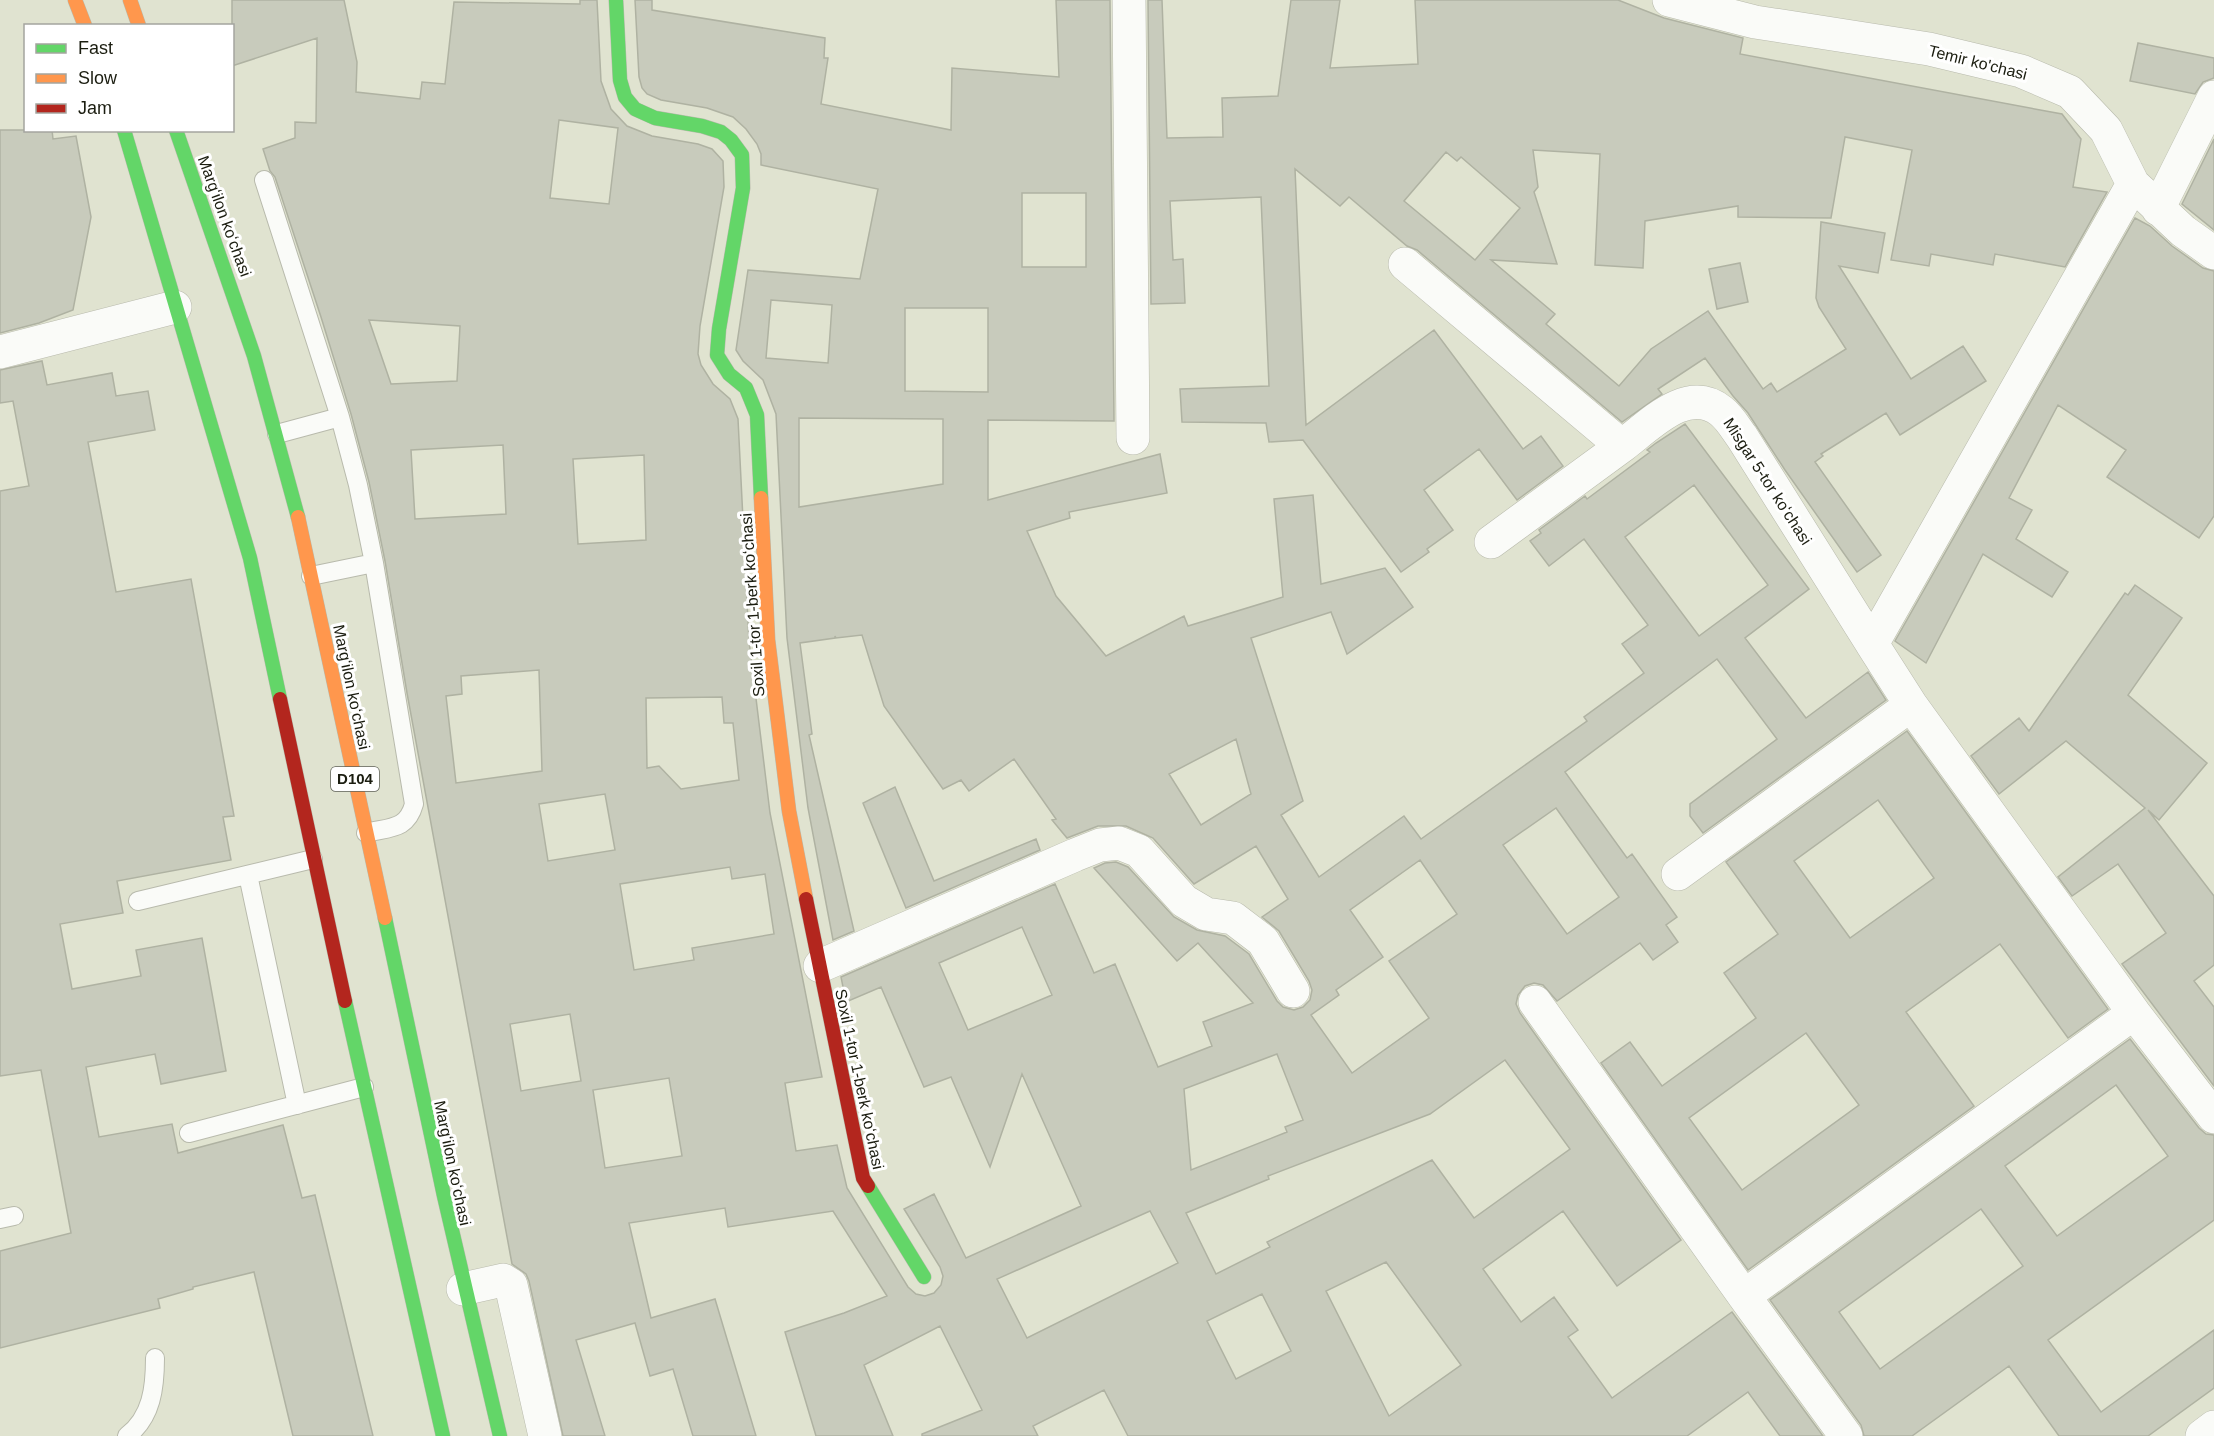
<svg xmlns="http://www.w3.org/2000/svg" width="2214" height="1436" font-family="Arial,sans-serif">
<style>
.building{fill:#c8cbbc;stroke:#afb2a2;stroke-width:1.5;fill-rule:evenodd}
.lines{fill:none;stroke-linecap:round;stroke-linejoin:round}
.lane-casing{stroke:#b8baac;stroke-width:20}
.street-casing{stroke:#b8baac;stroke-width:34}
.fast-casing{stroke:#b8baac;stroke-width:15}
.slow-casing{stroke:#b8baac;stroke-width:15}
.jam-casing{stroke:#b8baac;stroke-width:15}
.lane{stroke:#fafbf8;stroke-width:18}
.street{stroke:#fafbf8;stroke-width:33}
.fast{stroke:#63d668;stroke-width:14}
.slow{stroke:#ff974d;stroke-width:14}
.jam{stroke:#b3261e;stroke-width:14}
.labels{text-anchor:middle;stroke-width:6;stroke-linejoin:round;paint-order:stroke}
.shield{fill:#fff;stroke:#5f6158;stroke-width:1.5}
.shield-label{font-size:15px;font-weight:bold;fill:#1b1d10}
.street-label{font-size:16px;fill:#1b1d10;stroke:#fff}
</style>
<rect width="100%" height="100%" fill="#e0e3d0"/>
<!-- building -->
<path class="building" d="M232,0h112l13,62 -1,30 64,7 2,-17 23,2 9,-82 126,2v-4h17l4,81 10,28 16,17 25,10 46,8 14,5 11,12 1,26 -24,139 -2,28 3,11 12,19 17,15 8,20 11,222 21,172 52,264 -37,6 11,68 41,-6 10,43 61,99 8,7 9,2 9,-3 7,-8 2,-9 -3,-9 -36,-58 30,-15 32,64 115,-52 -59,-132 -32,93 -39,-90 -27,10 -43,-100 -35,15 -5,-25 214,-93 39,89 21,-9 43,103 54,-21 -9,-24 50,-19 -55,-60 -21,18 -83,-93 11,-5 11,-1 12,5 46,50 23,13 28,6 24,18 28,47 6,6 11,3 9,-3 7,-7 2,-10 -3,-9 -30,-50 -17,-14 26,-18 -32,-53 -62,38 -41,-46 -27,-12h-28l-31,12 -15,-18 4,-1 -42,-60 -45,32 -8,-11 -18,9 -59,-83 -22,-71 -26,3 -1,-2v2l-35,5 12,91 -3,1 45,196 -21,9 -25,-132 -21,-170 -11,-224 -13,-34 -20,-19 -7,-11 12,-80 112,9 18,-90 -117,-24v-11l-4,-10 -11,-15 -13,-12 -26,-9 -46,-8 -14,-6 -5,-6 -3,-11 -4,-77h17v10l173,28 -1,20h4l-7,46 130,26 1,-62 107,9 -3,-77h54l4,421 -126,-1v80l172,-46 7,39 -98,19 1,6 -43,13 29,65 50,60 78,-40 4,10 95,-29 -9,-98 39,-4 8,89 64,-16 28,39 -66,47 -16,-42 -80,26 52,163 -22,14 38,62 85,-61 17,23 166,-118 -3,-4 60,-44 -22,-29 26,-19 -64,-86 -35,27 -19,-25 11,-8 -2,-3 46,-34 2,3 63,-47 -3,-2 9,-7 29,-19 124,165 -64,49 61,80 62,-46 18,28 -183,133 -13,-17v-12l87,-65 -60,-80 -152,113 62,86 5,-4 45,63 -11,8 12,17 -25,18 -13,-17 -83,58 -14,-16 -9,-2 -9,3 -7,9 -2,9 4,9 161,227 -64,46 -54,-75 -80,58 38,53 33,-25 24,33 -10,7 44,61 120,-86 91,124h-43l-32,-44 -61,44h-559l-24,-46 -71,36 5,10h-116v-2l60,-24 -42,-84 -76,39 29,71h-77l-31,-104 59,-19 43,-17 -54,-85 -105,16 -3,-19 -96,15 22,95 64,-19 41,137h-63l-20,-67 -23,7 -15,-53 -59,17 29,96h-42l-34,-155 -3,-7 -14,-10 -105,-571 -22,-132 -16,-79 -18,-68 -30,-97 -46,-140 -5,-6 -7,-22 32,-11v-16l21,1 1,-85 -85,28zM559,120l59,8 -9,76 -59,-6zM1022,193h64v74h-64zM771,300l61,5 -4,58 -62,-5zM905,308h83v84l-83,-1zM369,320l91,6 -3,55 -66,3zM799,418l144,1v65l-144,23zM503,445l3,69 -91,5 -4,-69zM644,455l2,85 -68,4 -5,-85zM1694,485l74,100 -69,51 -74,-99zM539,670l3,101 -86,12 -10,-87 16,-2 -1,-18zM722,697l2,26h9l6,57 -58,9 -22,-23 -12,2 -1,-70zM1236,739l15,55 -50,31 -32,-51zM605,794l10,56 -67,11 -9,-57zM1556,808l63,89 -52,37 -64,-89zM1420,860l37,54 -68,47 40,57 -77,55 -41,-58 28,-20 -3,-5 47,-33 -33,-47zM730,867l2,12 33,-5 9,60 -82,14 2,12 -60,10 -14,-86zM1022,927l30,68 -84,35 -29,-67zM570,1014l11,67 -60,10 -11,-67zM1277,1054l26,66 -18,7 2,5 -96,38 -7,-81zM1505,1060l65,89 -96,69 -42,-58 -165,82 3,5 -54,27 -30,-61 83,-34 -1,-3 162,-62zM669,1078l13,78 -77,12 -12,-78zM1150,1211l28,52 -151,75 -30,-59zM1386,1262l75,103 -72,51 -63,-125zM1262,1294l29,57 -55,28 -29,-58z
M1148,0h14l5,138 56,-1 -1,-39 56,-2 13,-96h49l-10,68 88,-4 -3,-64h203l46,18 79,20 -3,16 322,60 19,25 -8,48 34,5 -42,75 -70,-13 -2,11 -62,-11 -2,12 -38,-6 21,-110 -67,-13 -14,81 -93,-1v-11l-93,15 -2,47 -48,-3 5,-111 -67,-4 5,37 -4,5 23,72 -66,-4 64,54 -9,10 73,62 32,-37 57,-38 55,78 8,-6 6,9 69,-43 -27,-42 -3,-9 5,-76 64,11 -7,40 -39,-7 72,113 52,-33 23,35 -86,54 -14,-22 -65,41 2,2 -8,6 66,93 -24,17 -72,-102 -37,-57 -15,-17 -28,-38 -47,31 4,5 -40,28 -205,-172 -10,-4 -58,-49 -9,9 -45,-37 11,256 128,-95 89,119 18,-13 22,30 -46,34 -38,-51 -55,41 29,40 -26,19 2,3 -28,20 -98,-132 -34,2 -3,-19 -84,-1 -2,-33 89,-3 -8,-189 -91,4 3,59 10,-1 2,44 -34,1zM1446,152l11,9 4,-4 59,51 -45,52 -71,-59z
M2138,43l76,15v20l-11,4 -8,12 -65,-13z
M0,130h52l1,9 23,-3 15,81 -18,93 -34,13 -39,10z
M2214,139v91l-32,-26z
M2135,218l15,8 22,20 31,22 11,3v245l-15,22 -92,-61 19,-27 -68,-45 -49,93 23,12 -16,29 52,33 -16,25 -69,-43 -57,109 -31,-22z
M1740,263l8,39 -31,7 -8,-40z
M42,361l5,24 65,-12 4,23 32,-5 7,39 -67,12 28,150 75,-13 43,237 -11,1 8,43 -114,21 6,32 -63,11 12,65 69,-13 -5,-26 66,-12 24,133 -65,13 -6,-30 -69,13 13,70 73,-13 6,29 105,-28 19,73 13,-3 58,241h-80l-39,-164 -61,15v2l-35,10 2,9 -160,40v-97l71,-18 -30,-163 -41,6v-585l29,-5 -16,-85 -13,2v-33z
M2135,585l47,33 -54,77 79,68 -48,57 -11,-10 66,86v69l-20,16 20,26v79l-92,-122 44,-31 -48,-69 -46,32 -14,-19 87,-69 -79,-67 -67,53 -28,-38 48,-38 10,13 96,-138 3,2z
M1907,731l201,278 -40,29 -68,-94 -94,68 68,94 -226,164 -147,-207 29,-21 32,44 94,-68 -32,-45 54,-39 -52,-72zM1878,800l56,78 -84,60 -56,-77zM1806,1033l53,72 -117,85 -53,-72z
M895,787l39,94 102,-42 4,11 -134,58 -43,-105z
M2130,1039l69,89 7,6 8,1v85l-166,120 53,72 113,-82v58l-66,48h-89l-50,-70 -97,70h-48l-3,-11 -91,-125zM2116,1085l52,71 -111,80 -52,-70zM1981,1209l42,57 -143,103 -41,-57z"/>
<g class="lines">
<defs>
<path id="lane" d="M264,180l76,237
M277,434l63,-17 18,68 16,78
M311,576l63,-13 40,241c-7,26 -24,23 -48,29
M248,875l49,230
M138,901l175,-42
M189,1133l175,-46
M0,1219l14,-3
M127,1436c25,-19 28,-49 28,-78"/>
<path id="street" d="M1129,0l4,438
M1669,0l86,22 174,27 92,22 49,21 36,38 27,54 50,47 31,22
M2133,184l-261,460 39,61 223,308 80,104
M2158,209l56,-112
M1405,264l217,182c27,-20 65,-62 99,-35 9,7 15,18 21,26l130,207
M0,352l175,-45
M1491,542l131,-96
M1678,874l233,-169
M820,966l255,-111 25,-10 19,-2 20,8 45,50 22,13 27,4 30,23 30,50
M1535,1002l209,294 102,140
M463,1289l40,-9 8,5 34,151
M1744,1296l390,-283
M2202,1436l12,-9"/>
<path id="fast" d="M616,0l4,80 5,17 10,12 20,9 47,8 19,6 10,8 11,15 1,33 -24,141 -2,26 12,19 17,14 11,27 4,83
M124,130l126,428 30,141
M176,130l78,226 44,161
M385,918l59,278 56,240
M345,1001l98,435
M868,1186l56,91"/>
<path id="slow" d="M75,0l10,26
M130,0l9,26
M761,498l7,142 21,171 17,88
M298,517l87,401"/>
<path id="jam" d="M280,699l65,302
M806,899l57,279 5,8"/>
</defs>
<!-- lane casing -->
<use href="#lane" class="lane-casing"/>
<!-- street casing -->
<use href="#street" class="street-casing"/>
<!-- fast casing -->
<use href="#fast" class="fast-casing"/>
<!-- slow casing -->
<use href="#slow" class="slow-casing"/>
<!-- jam casing -->
<use href="#jam" class="jam-casing"/>
<!-- lane -->
<use href="#lane" class="lane"/>
<!-- street -->
<use href="#street" class="street"/>
<!-- fast -->
<use href="#fast" class="fast"/>
<!-- slow -->
<use href="#slow" class="slow"/>
<!-- jam -->
<use href="#jam" class="jam"/>
</g>
<g class="labels">
<!-- shield labels -->
<rect class="shield" x="331" y="767" width="48" height="24" rx="4.5"/>
<g class="shield-label">
<text x="355" y="784">D104</text>
</g>
<!-- street labels -->
<g class="street-label">
<text transform="translate(1978 62) rotate(14)" y="6">Temir ko'chasi</text>
<text transform="translate(225 216) rotate(70)" y="6">Margʻilon koʻchasi</text>
<text transform="translate(1768 481) rotate(57)" y="6">Misgar 5-tor koʻchasi</text>
<text transform="translate(752 605) rotate(-94)" y="6">Soxil 1-tor 1-berk koʻchasi</text>
<text transform="translate(352 687) rotate(78)" y="6">Margʻilon koʻchasi</text>
<text transform="translate(860 1079) rotate(78)" y="6">Soxil 1-tor 1-berk koʻchasi</text>
<text transform="translate(453 1163) rotate(78)" y="6">Margʻilon koʻchasi</text>
</g>
</g>
<!-- legend -->
<rect x="24" y="24" width="210" height="108" fill="#ffffff" stroke="#a4a59f" stroke-width="1.5"/>
<rect x="36" y="44" width="30" height="9" fill="#63d668" stroke="#a4a59f" stroke-width="1.5"/>
<text x="78" y="54" font-size="18" fill="#1b1d10">Fast</text>
<rect x="36" y="74" width="30" height="9" fill="#ff974d" stroke="#a4a59f" stroke-width="1.5"/>
<text x="78" y="84" font-size="18" fill="#1b1d10">Slow</text>
<rect x="36" y="104" width="30" height="9" fill="#b3261e" stroke="#a4a59f" stroke-width="1.5"/>
<text x="78" y="114" font-size="18" fill="#1b1d10">Jam</text>
</svg>
